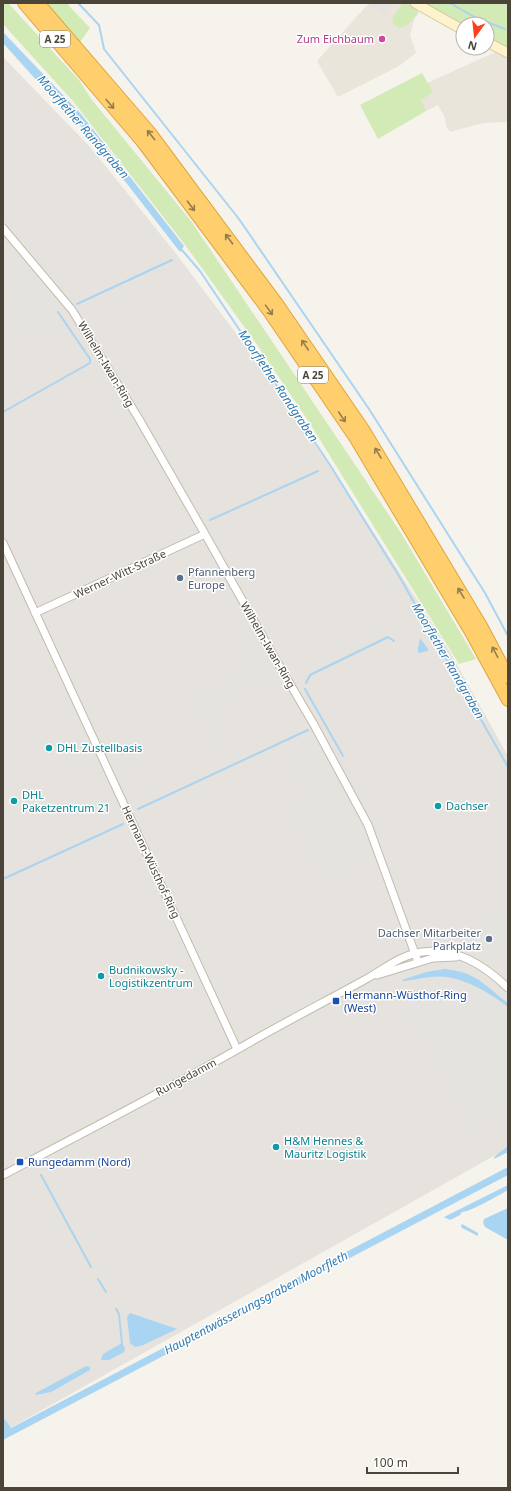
<svg xmlns="http://www.w3.org/2000/svg" width="511" height="1491" font-family="'Noto Sans',sans-serif">
<style>
.residential{fill:#eae5da}
.industrial{fill:#e6e2dd}
.green{fill:#d2eab5}
.parking{fill:#e5e3e0}
.water{fill:#a9d4f2}
.lines{fill:none;stroke-linecap:round;stroke-linejoin:round}
.stream{stroke:#a9d4f2;stroke-width:2}
.street-casing{stroke:#c2bbae;stroke-width:9}
.secondary-casing{stroke:#d6c79b;stroke-width:11}
.highway-casing{stroke:#e0a43c;stroke-width:14}
.street{stroke:#fff;stroke-width:7}
.secondary{stroke:#fff3cd;stroke-width:9}
.highway{stroke:#ffcf6e;stroke-width:12}
.oneway{stroke:#937c4e}
.hotel-dot{fill:#d1479c;stroke:#fff;stroke-width:1.5}
.service-dot{fill:#5c6f8a;stroke:#fff;stroke-width:1.5}
.culture-dot{fill:#0f9aa8;stroke:#fff;stroke-width:1.5}
.transit-dot{fill:#1a4fb4;stroke:#fff;stroke-width:1.5}
.labels{text-anchor:middle;stroke-width:3;stroke-linejoin:round;paint-order:stroke}
.shield{fill:#fff;stroke:#817c74;stroke-width:1}
.shield-label{font-size:10px;font-weight:bold;fill:#4b4439}
.hotel-label{font-size:11px;fill:#b23c85;stroke:#fff;text-anchor:end}
.street-label{font-size:11px;fill:#4b4439;stroke:#fff}
.service-label{font-size:11px;fill:#4e5e75;stroke:#fff;text-anchor:start}
.culture-label{font-size:11px;fill:#0d838f;stroke:#fff;text-anchor:start}
.transit-label{font-size:11px;fill:#164399;stroke:#fff;text-anchor:start}
.water-label{font-size:12px;font-style:italic;fill:#2e7ab2;stroke:#fff}
</style>
<rect width="100%" height="100%" fill="#f6f3ec"/>
<!-- residential -->
<path class="residential" d="M369,3h39l9,6 -7,26 6,18 -17,13 -61,31 -21,-36z
M498,51l10,4v67l-25,1 -33,9 -4,-6 -1,-8 -7,-13 -12,6 -6,-11 13,-8 -6,-9z"/>
<!-- industrial -->
<path class="industrial" d="M3,57l87,90 84,104 91,121 93,136 88,137 62,111v392l-505,284z"/>
<!-- green -->
<path class="green" d="M3,3h5l71,77 13,20 99,121 210,312 75,126 -17,5 -150,-242 -53,-79 -70,-97 -114,-146 -69,-76z
M45,3h26l-3,2 22,23 -10,14z
M403,3h3l12,8v3l-12,12 -6,2 -6,-3 -2,-7z
M422,3h86v46l-21,-11v-14h-24v2z
M422,73l11,19 -12,8 5,11 -48,28 -18,-34z"/>
<!-- parking -->
<path class="parking" d="M375,3h18l-9,12 -12,-8z
M32,281l5,10 4,-2 8,16 -2,1 12,22 -25,12 -25,-47z
M244,624l26,46 -58,34 -6,-13 49,-26 -20,-36z
M200,693l26,44 -10,6 -25,-44z
M309,740l23,42 -26,12 -20,-44z
M329,785l9,11 30,64 -42,20 -38,-75z
M508,907v40l-20,12 -11,-7 -11,-21z
M445,981l10,2 20,7 21,10 12,10v100l-35,19 -69,-129 24,-12h14z"/>
<!-- water -->
<path class="water" d="M3,32l78,82 103,132 -4,6 -84,-108 -26,-31 -22,-20 -45,-50z
M420,639h1l7,10v2l-10,2v-5z
M445,969c29,3 38,14 59,31l4,4v3c-18,-14 -38,-26 -61,-30 -14,-2 -29,2 -43,4l-2,-1 24,-8z
M508,1146v6l-14,7 1,-3z
M508,1167v8l-505,265v-23l8,11z
M508,1185v5c-9,5 -38,22 -46,22l-2,3 -10,5 -6,-3z
M508,1208v32l-23,-13 -2,-4 1,-4z
M462,1224l16,9v3l-16,-8 -1,-2z
M130,1313l47,16 -34,16 -8,2 -5,-4 -3,-26z
M122,1343l3,5 -1,4 -15,8h-8l2,-6z
M86,1366l4,1v3l-39,22 -16,3 1,-2z"/>
<g class="lines">
<!-- stream -->
<path class="stream" d="M78,3l21,22 5,24 135,170 130,190 116,184 23,43
M450,3l26,15 29,11
M181,249l19,22 130,194 69,111 109,191
M77,304l95,-44
M3,412l87,-49v-4l-32,-47
M210,520l108,-49
M306,683l4,-8 78,-38 6,4
M305,689l38,67
M138,809l170,-79
M3,879l120,-55
M41,1175l50,92
M98,1279l8,13
M116,1309l3,5 3,29"/>
<defs>
<path id="street" d="M3,228l69,82 67,109 66,115 68,121 40,68 55,102 50,137
M3,543l234,506
M35,613l170,-79
M377,975l56,-17 23,-1
M3,1175c84,-44 168,-87 251,-135 37,-21 76,-41 114,-62 17,-10 33,-23 54,-26 34,-5 62,13 86,36"/>
<path id="secondary" d="M415,3l48,27
M487,42l21,11"/>
<path id="highway" d="M24,3l118,138 127,170 86,126 116,195 37,68
M38,3l112,130 127,171 87,127 117,195 27,51"/>
</defs>
<!-- street casing -->
<use href="#street" class="street-casing"/>
<!-- secondary casing -->
<use href="#secondary" class="secondary-casing"/>
<!-- highway casing -->
<use href="#highway" class="highway-casing"/>
<!-- street -->
<use href="#street" class="street"/>
<!-- secondary -->
<use href="#secondary" class="secondary"/>
<!-- highway -->
<use href="#highway" class="highway"/>
</g>
<!-- one-way arrows -->
<defs><path id="oneway-shaft" d="M-6 0H5M1.5-3L5.5 0L1.5 3" fill="none" stroke-width="1.6" stroke-linecap="round" stroke-linejoin="round"/></defs>
<g class="oneway">
<use href="#oneway-shaft" transform="translate(110 104) rotate(50)"/>
<use href="#oneway-shaft" transform="translate(151 135) rotate(-128)"/>
<use href="#oneway-shaft" transform="translate(191 206) rotate(53)"/>
<use href="#oneway-shaft" transform="translate(229 239) rotate(-127)"/>
<use href="#oneway-shaft" transform="translate(269 310) rotate(54)"/>
<use href="#oneway-shaft" transform="translate(305 345) rotate(-124)"/>
<use href="#oneway-shaft" transform="translate(342 417) rotate(56)"/>
<use href="#oneway-shaft" transform="translate(378 453) rotate(-121)"/>
<use href="#oneway-shaft" transform="translate(461 593) rotate(-121)"/>
<use href="#oneway-shaft" transform="translate(495 652) rotate(-118)"/>
</g>
<!-- markers -->
<circle class="hotel-dot" cx="382" cy="39" r="4"/>
<g class="service-dot">
<circle cx="180" cy="578" r="4"/>
<circle cx="489" cy="939" r="4"/>
</g>
<g class="culture-dot">
<circle cx="49" cy="748" r="4"/>
<circle cx="14" cy="801" r="4"/>
<circle cx="438" cy="806" r="4"/>
<circle cx="101" cy="976" r="4"/>
<circle cx="276" cy="1147" r="4"/>
</g>
<g class="transit-dot">
<rect x="332" y="997" width="8" height="8" rx="2"/>
<rect x="16" y="1158" width="8" height="8" rx="2"/>
</g>
<g class="labels">
<!-- shield labels -->
<g class="shield">
<rect x="40" y="31" width="30" height="16" rx="3"/>
<rect x="298" y="367" width="30" height="16" rx="3"/>
</g>
<g class="shield-label">
<text x="55" y="43">A 25</text>
<text x="313" y="379">A 25</text>
</g>
<!-- hotel labels -->
<g class="hotel-label">
<text x="374" y="43">Zum Eichbaum</text>
</g>
<!-- street labels -->
<g class="street-label">
<text transform="translate(106 364) rotate(59)" y="4">Wilhelm-Iwan-Ring</text>
<text transform="translate(120 574) rotate(-25)" y="4">Werner-Witt-Straße</text>
<text transform="translate(268 645) rotate(60)" y="4">Wilhelm-Iwan-Ring</text>
<text transform="translate(151 862) rotate(65)" y="4">Hermann-Wüsthof-Ring</text>
<text transform="translate(186 1077) rotate(-28)" y="4">Rungedamm</text>
</g>
<!-- service labels -->
<g class="service-label">
<text x="188" y="576">Pfannenberg<tspan x="188" dy="13">Europe</tspan></text>
<text x="481" y="937" text-anchor="end">Dachser Mitarbeiter<tspan x="481" dy="13">Parkplatz</tspan></text>
</g>
<!-- culture labels -->
<g class="culture-label">
<text x="57" y="752">DHL Zustellbasis</text>
<text x="22" y="799">DHL<tspan x="22" dy="13">Paketzentrum 21</tspan></text>
<text x="446" y="810">Dachser</text>
<text x="109" y="974">Budnikowsky -<tspan x="109" dy="13">Logistikzentrum</tspan></text>
<text x="284" y="1145">H&amp;M Hennes &amp;<tspan x="284" dy="13">Mauritz Logistik</tspan></text>
</g>
<!-- transit labels -->
<g class="transit-label">
<text x="344" y="999">Hermann-Wüsthof-Ring<tspan x="344" dy="13">(West)</tspan></text>
<text x="28" y="1166">Rungedamm (Nord)</text>
</g>
<!-- water labels -->
<g class="water-label">
<text transform="translate(83 127) rotate(49)" y="4">Moorflether Randgraben</text>
<text transform="translate(278 386) rotate(56)" y="4">Moorflether Randgraben</text>
<text transform="translate(448 661) rotate(60)" y="4">Moorflether Randgraben</text>
<text transform="translate(256 1303) rotate(-28)" y="4">Hauptentwässerungsgraben Moorfleth</text>
</g>
</g>
<!-- border -->
<rect width="511" height="1491" fill="none" stroke="#4b4439" stroke-width="8"/>
<!-- north arrow -->
<g transform="translate(475 36) rotate(195)"><circle r="19" fill="#ffffff" stroke="#b7b4b0"/>
<path d="M0-3L7 15L0 10L-7 15Z" fill="#fc3f1d"/>
<text y="-6" font-size="11" font-weight="bold" text-anchor="middle" fill="#4b4439">N</text>
</g>
<!-- scale -->
<path d="M367 1467v6h91v-6" fill="none" stroke="#4b4439" stroke-width="2"/>
<text x="373" y="1467" font-size="12" fill="#4b4439" stroke="#ffffff" stroke-width="3" paint-order="stroke">100 m</text>
</svg>
